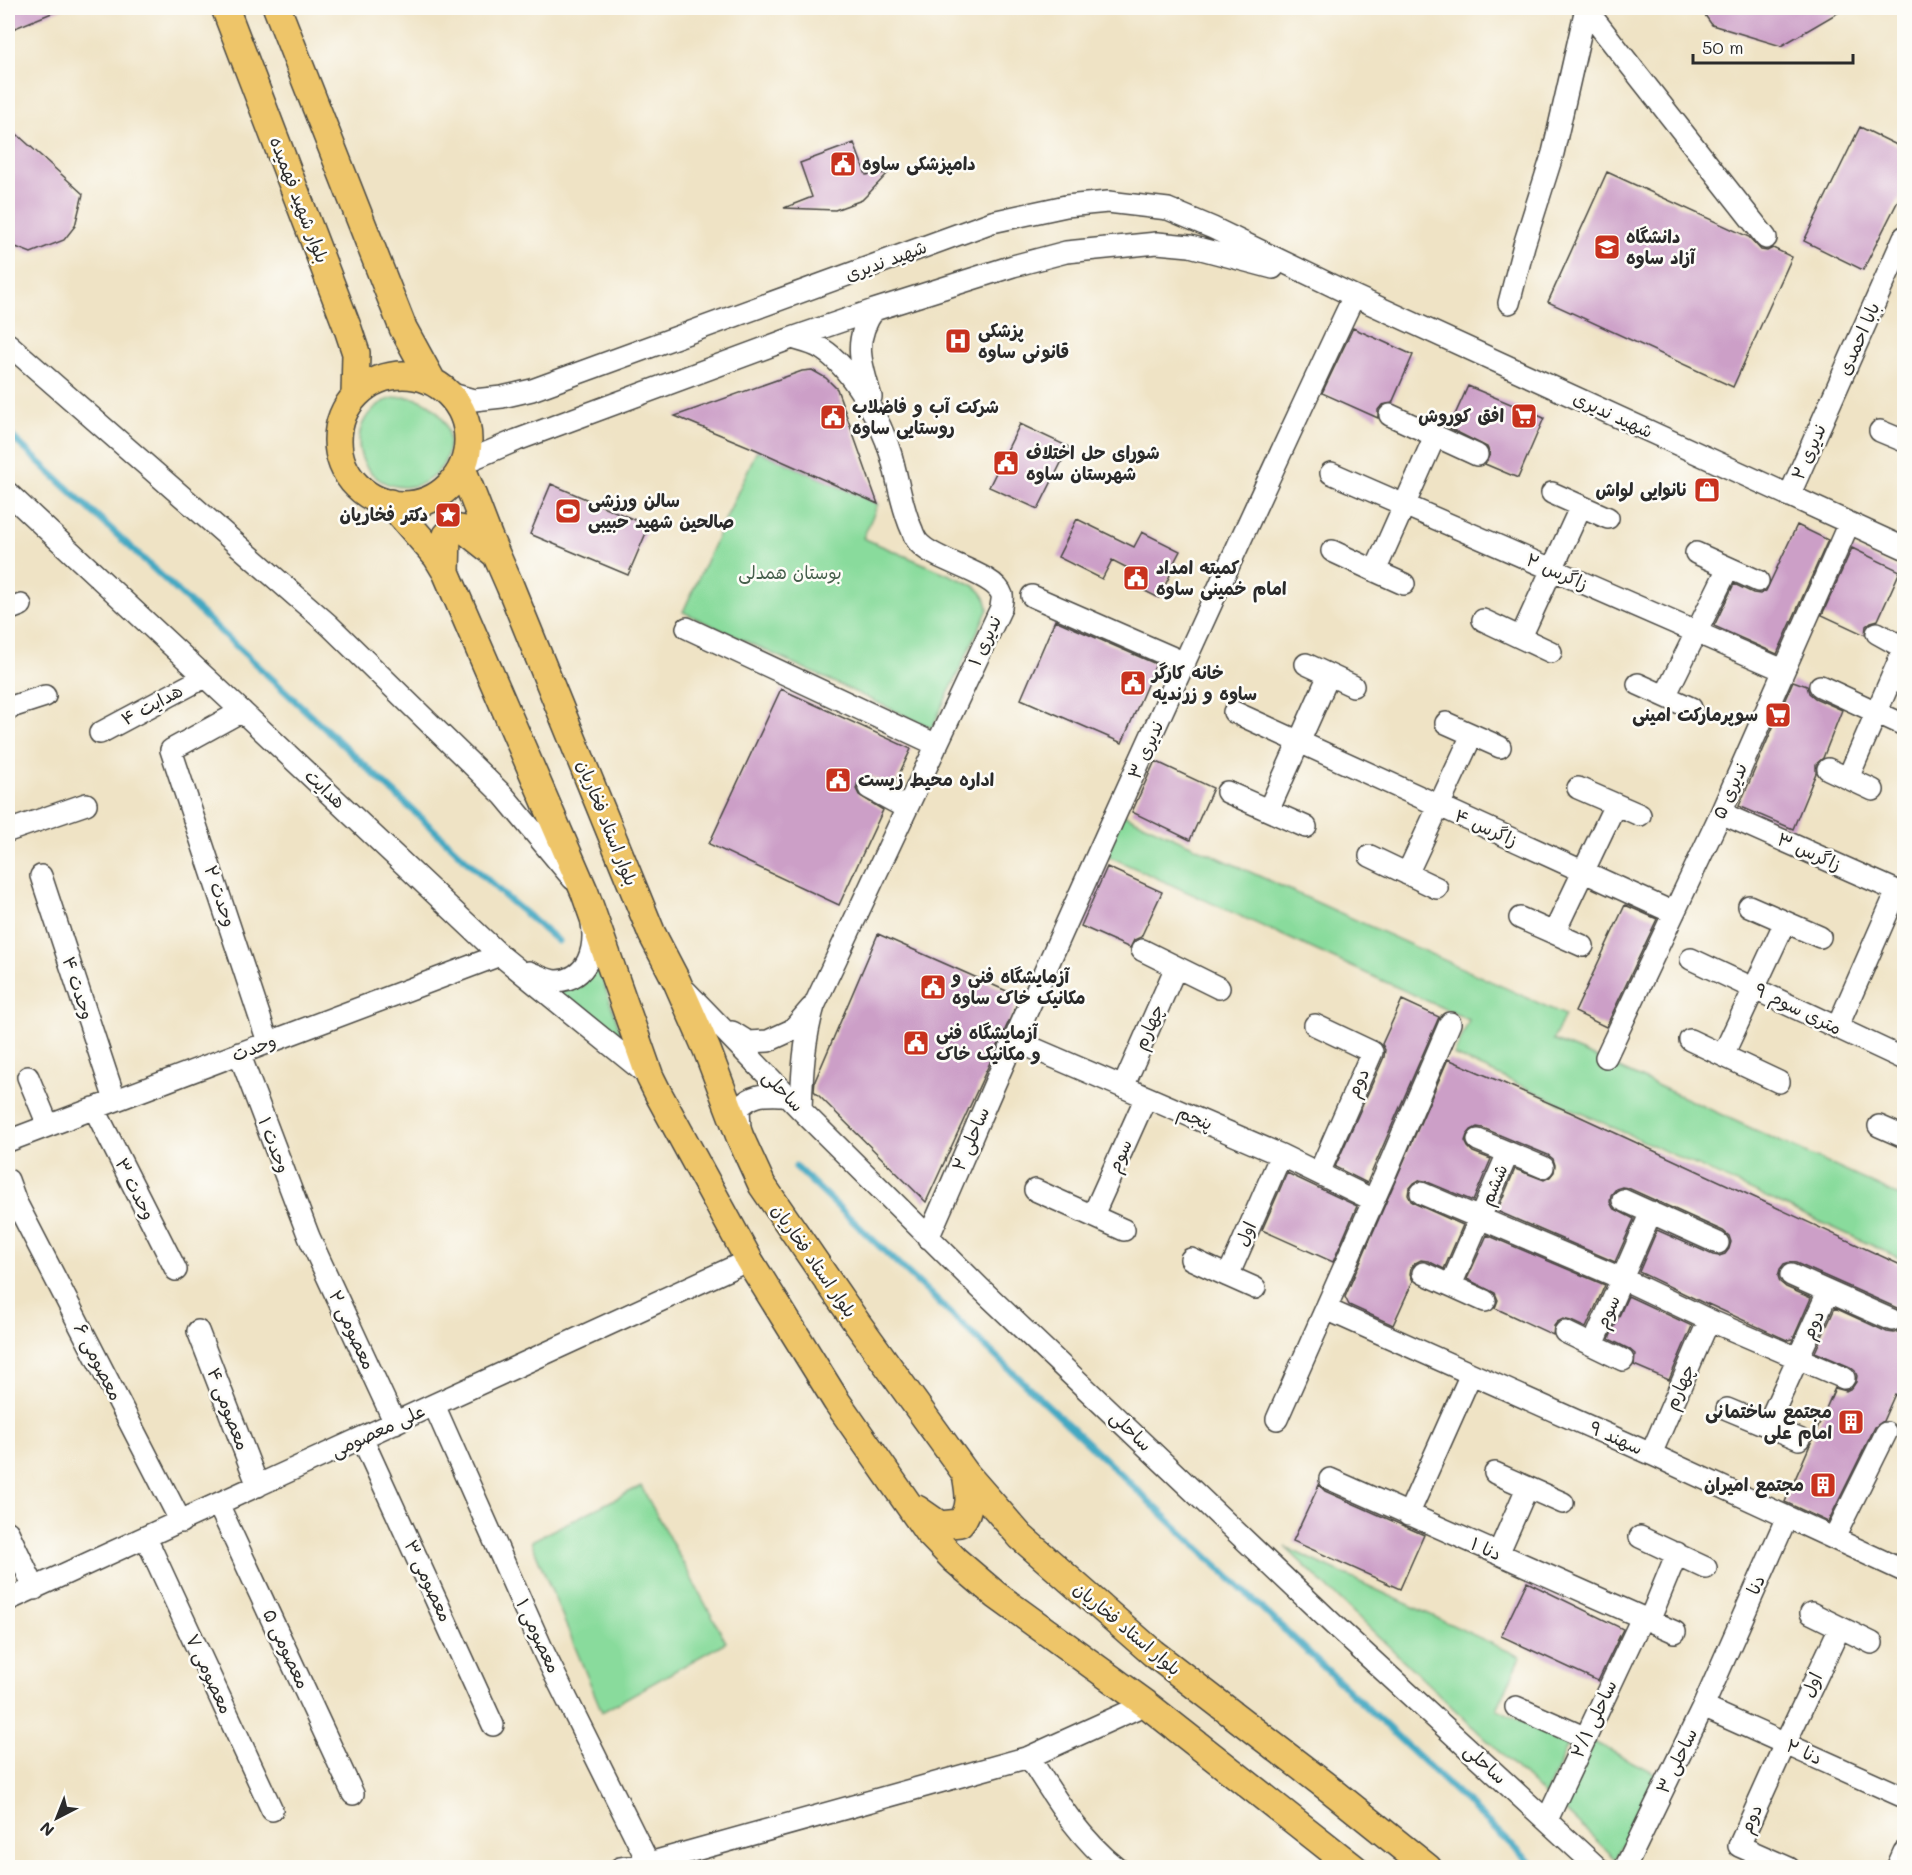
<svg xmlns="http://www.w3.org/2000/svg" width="1912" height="1875" font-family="Mali,'Playpen Sans Arabic',sans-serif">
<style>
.green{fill:#89db9c;stroke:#5a8364;stroke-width:1.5}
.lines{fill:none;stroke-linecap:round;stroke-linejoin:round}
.stream{stroke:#42a8c2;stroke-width:7}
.building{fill:#cc9fc7}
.minor-casing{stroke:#484742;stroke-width:24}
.major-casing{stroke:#484742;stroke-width:30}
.minor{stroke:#fff;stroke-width:21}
.major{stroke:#eec569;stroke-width:27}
.labels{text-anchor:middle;stroke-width:5;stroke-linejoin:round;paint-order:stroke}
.poi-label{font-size:18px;font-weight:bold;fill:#2b2b2b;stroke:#fdfcf7;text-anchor:start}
.street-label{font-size:18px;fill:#2b2b2b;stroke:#fdfcf7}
.park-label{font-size:18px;fill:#47604d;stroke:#fdfcf7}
</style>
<rect width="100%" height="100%" fill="#fdfcf7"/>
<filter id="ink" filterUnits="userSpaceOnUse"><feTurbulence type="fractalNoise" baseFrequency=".0167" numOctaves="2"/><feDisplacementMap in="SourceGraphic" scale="12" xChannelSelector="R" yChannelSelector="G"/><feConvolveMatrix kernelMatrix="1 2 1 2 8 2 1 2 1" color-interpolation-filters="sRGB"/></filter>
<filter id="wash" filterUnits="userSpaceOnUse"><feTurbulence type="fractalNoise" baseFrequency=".008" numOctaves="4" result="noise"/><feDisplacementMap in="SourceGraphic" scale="24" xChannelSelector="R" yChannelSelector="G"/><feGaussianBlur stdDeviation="1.35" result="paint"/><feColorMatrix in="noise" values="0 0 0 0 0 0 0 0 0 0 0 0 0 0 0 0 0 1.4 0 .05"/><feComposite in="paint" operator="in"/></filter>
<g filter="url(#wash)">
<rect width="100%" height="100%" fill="#efe3c5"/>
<!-- green -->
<path class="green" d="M359 442a45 45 0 1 1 90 0a45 45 0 1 1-90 0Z
M757,450l121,54 -15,34 108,46c10,6 16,13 17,25l-56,119 -249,-116z
M1118,812l447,203 -12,25 55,23 296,135v62l-450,-205 15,-35 -370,-168z
M596,961l29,84 -71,-54 29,-5z
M641,1486l85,156 -124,70 -71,-171z
M1285,1547l236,110 -24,52 72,34 -24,53z
M1594,1742l64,33 -42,84 -55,-52z"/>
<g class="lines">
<!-- stream -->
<path class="stream" d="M8,433l499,465 51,43
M796,1167l740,701"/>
</g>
<g id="blocks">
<!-- building -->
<path class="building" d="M8,8h56l-56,23z
M1700,8h146l-65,38 -69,-21z
M8,126l75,68 -8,32 -11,14 -33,13 -23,-9z
M1860,127l45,22v38l-42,83 -59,-29z
M854,143l12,32 22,-2 -17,18 -9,9 -27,10 -51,-2 28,-11 -12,-34z
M1607,172l142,65 12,13 6,1 6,-3 19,9 -59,130 -185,-85z
M1353,328l60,27 -21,48 -10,2 -4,5v8l-56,-25z
M812,370l14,8 11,11 41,115 -121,-54 -82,-34 127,-45z
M1468,386l76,32 -26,60 -33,-14 5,-10 -3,-7 -38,-19z
M1020,424l49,23 -31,62 -49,-22z
M551,484l98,42 -21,49 -98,-41z
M1077,519l57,28 8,-15 38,19 -11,21 2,1 -12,25 -16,-8 2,-13 -33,-17 -10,19 -44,-22z
M1797,525l31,15 -51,114 -63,-28 20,-42 19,9 7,1 6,-3z
M1852,548l48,23 -22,49 -7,2 -5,4 -1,9 -43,-20z
M1055,620l101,44 -34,79 -101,-44z
M1793,681l14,5 2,7 6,5 27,12 -19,48 -7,6v9l-23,56 -54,-23z
M781,689l130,60 -18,38 -24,-12 -7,3 -4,4 -2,7 3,6 24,15 -44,95 -130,-61z
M1155,761l58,27 -23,52 -58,-28z
M1107,867l55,25 -21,45 -7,3 -4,8 -49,-22z
M1625,905l32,14 -51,108 -31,-15z
M878,934l142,63 -94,205 -112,-111 1,-10z
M1402,1000l37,17 -72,166 -32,-16 49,-110 1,-7 -3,-6z
M1448,1059l122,53 335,155v51l-3,-6 -5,-4 -101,-45 -6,-1 -6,2 -4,5 -2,7 2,6 6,5 25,11 -18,41 -6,1 -79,-36v1l-69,-33 18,-42 56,25 6,1 6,-2 4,-5 2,-7 -2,-6 -6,-5 -95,-43 -6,-1 -6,2 -5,6 -1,7 3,6 21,11 -19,43 -118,-51 18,-42 29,11 6,-3 4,-5 1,-7 -2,-6 -5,-4 -65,-27 -6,-1 -6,3 -4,5 -2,6 3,6 5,5 18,7 -18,42 -48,-20 -6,-1 -5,3 -5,6 -1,6 3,6 5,3 47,21 -19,44 -16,-8 -7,-1 -6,3 -4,5 -1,6 3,7 -20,44 -44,-20 -4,-8z
M1287,1173l70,33 -24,56 -71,-32z
M1487,1235l118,50 -19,43 -15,-7 -8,-2 -6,3 -3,4 -1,9 -58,-27 3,-8 -3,-7 -28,-14z
M1628,1296l64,30 -23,54 -35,-15 1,-11 -6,-5 -20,-10z
M1835,1308l52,24 7,1 5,-2 4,-5 2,-6v79l-10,-5 -12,27 -8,6 -47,95 -43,-20 50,-114 11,3 6,-3 4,-6 1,-6 -2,-5 -5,-4 -35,-15z
M1319,1485l6,6 99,44 -24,54 -107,-48z
M1527,1582l96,47 -25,52 -97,-45z"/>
</g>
</g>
<g filter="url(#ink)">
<use href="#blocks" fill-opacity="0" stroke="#484742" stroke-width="1.5"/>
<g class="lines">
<defs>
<path id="minor" d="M1586,9l180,229
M1509,303l15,-58 29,-92 33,-145
M792,338c10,3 21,5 30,11 29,18 60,74 69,106 7,24 10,51 21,75 2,6 4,11 9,15 17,17 75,29 81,50 1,4 -1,9 -1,13l-187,398c-10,34 -12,68 -13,104
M8,344l321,281 175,171 69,83
M449,393l25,7 28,-3 30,-7 460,-168 74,-16 42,-4 60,7 45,19 141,68 550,252
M871,397c-10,-34 -19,-56 3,-87
M1390,415l87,40
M1880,431l24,10
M465,462l52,-22 275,-102 82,-28 139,-44 53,-14 91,-9 33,3 83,22
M1331,473l452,197
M8,493l239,223 253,239 150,122
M1552,493l56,25
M1789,496l115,-259
M1332,551l43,20 60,-135
M1696,553l62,28
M1375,571l29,13
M1032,596l153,67
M8,610l13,-5
M1483,620l68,32
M687,628l250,117
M1877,633l27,15
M1521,637l60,-131
M1306,664l47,22
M1638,684l53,24
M1820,686l84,39
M1665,696l63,-128
M8,708l37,-12
M242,711l-71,39 97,292
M1234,712l440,201
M1446,723l54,24
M100,733l105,-56
M1828,769l45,21
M1848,778l56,-129
M869,788l37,20
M1578,788l62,27
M1227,792l79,35
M1269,809l60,-134
M1721,813l183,81
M8,831l78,-27
M1370,856l67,32
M1407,874l65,-139
M41,876l74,224
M1749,906l71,31
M1520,918l63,28
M1554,933l61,-128
M1142,950l77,38
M1691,959l213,100
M529,972c8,3 19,9 28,9 31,-2 39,-32 35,-58
M686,991l115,119 179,178 354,337 264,243
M1315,1025l57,27 -53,121
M1837,1028l60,-137
M732,1032l16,10 20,-1 24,-11 19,-22
M1014,1040l267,115 92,45
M1690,1040l89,42
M239,1053l70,184 86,186
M1723,1055l62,-133
M1606,1057l115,-244 128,-290
M28,1077l20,48
M1123,1087l53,-120
M94,1108l82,162
M1879,1126l25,11
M740,1130l-1,-22c15,-16 28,-13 48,-13
M1478,1140l65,27
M8,1141l492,-186
M8,1180l8,22 165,320
M1035,1190l89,40
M1421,1193l202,86 86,41 135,58
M1623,1200l95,43
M1093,1215l53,-118
M928,1238c30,-67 57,-134 87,-200 111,-248 223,-496 339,-742
M1191,1259l37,17 53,-121
M1423,1273l62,28
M1791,1275l101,45
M1228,1276l27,12
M1451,1285l57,-132
M1326,1309l325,145 253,117
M198,1331l60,155
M1565,1332l58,28
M1593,1345l58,-133
M434,1405l111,250 106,213
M1727,1409l72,30
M1277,1419l107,-242 66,-154
M1767,1426l61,-134
M362,1438l131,287
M1651,1454l58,-134
M1495,1473l68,30
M1330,1479l345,153
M218,1504l135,290
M1408,1515l63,-141
M8,1532l27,57
M1640,1537l66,31
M146,1538l126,272
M1834,1538l52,-105
M1498,1554l29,-66
M8,1600l741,-340
M1811,1613l61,30
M1649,1621l28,-68
M1516,1707l70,31
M1703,1707l201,90
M1029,1757c26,41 49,80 88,111
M1547,1820l95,-202
M620,1868l29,-5 380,-106 117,-53
M1625,1868l78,-161 84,-190
M1789,1868l-50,-22 46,-102 55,-117
M1897,1868l7,-16"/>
<path id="major" d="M225,8l123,321 8,24 -1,42
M277,8l126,320 29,53
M338 440a65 65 0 1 1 130 0a65 65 0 1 1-130 0Z
M462,468l27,70 21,48 142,348 25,48 30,68 33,87 22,48 95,138 109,151 55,63 132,116 178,137 97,78
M390,503l47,54 9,15 139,321 65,184 9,18 90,165 88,142 90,129 28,29 41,35 150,109 208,164
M446,572l1,-37 7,-7 11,2 29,23
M917,1509l23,16 20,-2c13,-15 9,-31 6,-49"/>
</defs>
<!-- minor casing -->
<use href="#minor" class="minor-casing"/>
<!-- major casing -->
<use href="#major" class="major-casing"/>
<!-- minor -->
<use href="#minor" class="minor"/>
<!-- major -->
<use href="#major" class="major"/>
</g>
</g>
<!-- icons -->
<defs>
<symbol id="civic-square" viewBox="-11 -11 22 22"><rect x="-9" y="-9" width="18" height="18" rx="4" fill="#c8321e" stroke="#fdfcf7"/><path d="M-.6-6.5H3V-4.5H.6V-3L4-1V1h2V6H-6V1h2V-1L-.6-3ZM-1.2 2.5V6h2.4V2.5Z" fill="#fff"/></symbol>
<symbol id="university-square" viewBox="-11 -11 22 22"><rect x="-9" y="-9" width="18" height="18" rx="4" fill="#c8321e" stroke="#fdfcf7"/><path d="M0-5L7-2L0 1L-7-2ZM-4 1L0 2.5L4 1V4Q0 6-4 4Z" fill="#fff"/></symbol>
<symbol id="hospital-square" viewBox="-11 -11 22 22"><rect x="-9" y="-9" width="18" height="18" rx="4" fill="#c8321e" stroke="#fdfcf7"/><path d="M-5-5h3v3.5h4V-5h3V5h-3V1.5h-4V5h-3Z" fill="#fff"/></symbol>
<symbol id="supermarket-square" viewBox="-11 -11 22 22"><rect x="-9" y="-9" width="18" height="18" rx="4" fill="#c8321e" stroke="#fdfcf7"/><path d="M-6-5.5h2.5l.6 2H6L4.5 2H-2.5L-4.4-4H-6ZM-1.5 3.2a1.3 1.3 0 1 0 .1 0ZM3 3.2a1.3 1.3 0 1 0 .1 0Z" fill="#fff"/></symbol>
<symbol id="shop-square" viewBox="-11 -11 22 22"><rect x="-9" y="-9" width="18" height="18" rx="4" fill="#c8321e" stroke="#fdfcf7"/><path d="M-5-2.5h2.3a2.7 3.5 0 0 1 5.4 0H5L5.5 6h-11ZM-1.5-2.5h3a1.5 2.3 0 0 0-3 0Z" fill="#fff"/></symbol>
<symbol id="stadium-square" viewBox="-11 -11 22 22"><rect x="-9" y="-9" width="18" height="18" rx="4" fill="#c8321e" stroke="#fdfcf7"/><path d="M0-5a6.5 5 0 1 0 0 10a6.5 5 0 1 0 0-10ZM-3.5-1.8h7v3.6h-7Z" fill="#fff"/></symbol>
<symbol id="sight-square" viewBox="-11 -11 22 22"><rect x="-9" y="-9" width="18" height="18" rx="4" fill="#c8321e" stroke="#fdfcf7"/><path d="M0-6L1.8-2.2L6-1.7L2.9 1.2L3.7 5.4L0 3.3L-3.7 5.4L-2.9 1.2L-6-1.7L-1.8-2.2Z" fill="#fff"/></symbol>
<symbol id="building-square" viewBox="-11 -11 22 22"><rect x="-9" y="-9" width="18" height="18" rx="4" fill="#c8321e" stroke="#fdfcf7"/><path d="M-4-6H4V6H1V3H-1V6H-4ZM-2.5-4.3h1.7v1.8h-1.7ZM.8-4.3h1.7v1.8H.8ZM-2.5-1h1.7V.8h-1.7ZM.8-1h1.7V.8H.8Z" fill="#fff"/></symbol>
</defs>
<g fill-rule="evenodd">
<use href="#civic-square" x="828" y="149" width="30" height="30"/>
<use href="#university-square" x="1592" y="232" width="30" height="30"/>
<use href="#hospital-square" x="943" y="326" width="30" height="30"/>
<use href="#supermarket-square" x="1509" y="401" width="30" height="30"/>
<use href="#civic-square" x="818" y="402" width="30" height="30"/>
<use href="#civic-square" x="991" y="448" width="30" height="30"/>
<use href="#shop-square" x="1692" y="475" width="30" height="30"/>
<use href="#stadium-square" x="553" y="496" width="30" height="30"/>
<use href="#sight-square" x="433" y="500" width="30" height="30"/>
<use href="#civic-square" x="1121" y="563" width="30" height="30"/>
<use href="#civic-square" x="1118" y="668" width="30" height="30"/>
<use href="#supermarket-square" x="1763" y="700" width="30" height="30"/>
<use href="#civic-square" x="823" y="765" width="30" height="30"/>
<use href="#civic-square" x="918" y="972" width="30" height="30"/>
<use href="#civic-square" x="901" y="1028" width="30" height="30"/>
<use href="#building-square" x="1836" y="1407" width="30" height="30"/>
<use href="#building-square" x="1808" y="1470" width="30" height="30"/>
</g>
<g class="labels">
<!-- poi labels -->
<g class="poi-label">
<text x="862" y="170">دامپزشکی ساوه</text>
<text x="1626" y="243">دانشگاه<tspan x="1626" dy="21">آزاد ساوه</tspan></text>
<text x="978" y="337">پزشکی<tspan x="978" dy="21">قانونی ساوه</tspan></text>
<text x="852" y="413">شرکت آب و فاضلاب<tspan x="852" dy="21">روستایی ساوه</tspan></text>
<text x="1504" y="422" text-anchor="end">افق کوروش</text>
<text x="1026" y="459">شورای حل اختلاف<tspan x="1026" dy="21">شهرستان ساوه</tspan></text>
<text x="1688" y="496" text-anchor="end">نانوایی لواش</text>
<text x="588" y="507">سالن ورزشی<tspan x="588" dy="21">صالحین شهید حبیبی</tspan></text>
<text x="428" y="521" text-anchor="end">دکتر فخاریان</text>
<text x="1156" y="574">کمیته امداد<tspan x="1156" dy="21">امام خمینی ساوه</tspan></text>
<text x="1152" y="679">خانه کارگر<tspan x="1152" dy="21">ساوه و زرندیه</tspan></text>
<text x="1758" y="721" text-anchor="end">سوپرمارکت امینی</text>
<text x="858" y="786">اداره محیط زیست</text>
<text x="952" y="983">آزمایشگاه فنی و<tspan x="952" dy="21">مکانیک خاک ساوه</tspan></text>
<text x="936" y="1039">آزمایشگاه فنی<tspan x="936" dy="21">و مکانیک خاک</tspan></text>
<text x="1832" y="1418" text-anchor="end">مجتمع ساختمانی<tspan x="1832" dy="21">امام علی</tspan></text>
<text x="1804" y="1491" text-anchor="end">مجتمع امیران</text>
</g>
<!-- street labels -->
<g class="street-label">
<text transform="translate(299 200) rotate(69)" y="6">بلوار شهید فهمیده</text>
<text transform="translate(886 261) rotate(-20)" y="6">شهید ندیری</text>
<text transform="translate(1859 339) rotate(-66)" y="6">بابا احمدی</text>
<text transform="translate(1613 415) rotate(25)" y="6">شهید ندیری</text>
<text transform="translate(1809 452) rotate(-66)" y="6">ندیری ۲</text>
<text transform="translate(1557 572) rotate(24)" y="6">زاگرس ۲</text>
<text transform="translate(985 641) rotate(-65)" y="6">ندیری ۱</text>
<text transform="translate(152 705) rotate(-28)" y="6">هدایت ۴</text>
<text transform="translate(1146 750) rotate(-66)" y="6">ندیری ۳</text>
<text transform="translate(325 789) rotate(43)" y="6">هدایت</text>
<text transform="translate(1730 791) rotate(-66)" y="6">ندیری ۵</text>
<text transform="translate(607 823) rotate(68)" y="6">بلوار استاد فخاریان</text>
<text transform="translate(1486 828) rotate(24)" y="6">زاگرس ۴</text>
<text transform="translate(1809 852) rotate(24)" y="6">زاگرس ۳</text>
<text transform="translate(220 896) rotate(71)" y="6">وحدت ۲</text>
<text transform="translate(78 988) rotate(72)" y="6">وحدت ۴</text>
<text transform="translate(1798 1009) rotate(26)" y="6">۹ متری سوم</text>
<text transform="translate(1149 1027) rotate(-66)" y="6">چهارم</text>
<text transform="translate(254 1048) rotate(-21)" y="6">وحدت</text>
<text transform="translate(1358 1083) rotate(-66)" y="6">دوم</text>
<text transform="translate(783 1091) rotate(46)" y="6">ساحلی</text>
<text transform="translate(1195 1118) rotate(23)" y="6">پنجم</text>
<text transform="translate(971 1139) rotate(-67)" y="6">ساحلی ۲</text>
<text transform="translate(274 1145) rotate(69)" y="6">وحدت ۱</text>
<text transform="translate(1120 1156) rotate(-66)" y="6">سوم</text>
<text transform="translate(1494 1185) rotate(-67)" y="6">ششم</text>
<text transform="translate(135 1189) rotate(63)" y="6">وحدت ۳</text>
<text transform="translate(1246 1234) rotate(-66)" y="6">اول</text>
<text transform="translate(814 1261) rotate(55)" y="6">بلوار استاد فخاریان</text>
<text transform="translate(1608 1312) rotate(-66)" y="6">سوم</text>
<text transform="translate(1813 1325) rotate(-66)" y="6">دوم</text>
<text transform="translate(352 1330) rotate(65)" y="6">معصومی ۲</text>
<text transform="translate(98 1362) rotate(63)" y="6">معصومی ۶</text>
<text transform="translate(1680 1387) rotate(-66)" y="6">چهارم</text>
<text transform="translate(228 1409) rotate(69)" y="6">معصومی ۴</text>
<text transform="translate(378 1431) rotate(-25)" y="6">علی معصومی</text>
<text transform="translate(1131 1431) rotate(44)" y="6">ساحلی</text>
<text transform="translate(1616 1438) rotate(24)" y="6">سهند ۹</text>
<text transform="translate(1486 1549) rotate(24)" y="6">دنا ۱</text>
<text transform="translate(428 1581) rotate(65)" y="6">معصومی ۳</text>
<text transform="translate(1756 1585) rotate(-66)" y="6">دنا</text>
<text transform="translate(1127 1629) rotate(40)" y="6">بلوار استاد فخاریان</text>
<text transform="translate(538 1636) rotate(65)" y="6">معصومی ۱</text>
<text transform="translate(286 1649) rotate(65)" y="6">معصومی ۵</text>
<text transform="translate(209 1674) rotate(65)" y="6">معصومی ۷</text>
<text transform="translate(1812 1685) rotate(-65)" y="6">اول</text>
<text transform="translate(1594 1719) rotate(-65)" y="6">ساحلی ۲/۱</text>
<text transform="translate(1804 1752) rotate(24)" y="6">دنا ۲</text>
<text transform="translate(1677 1761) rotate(-64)" y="6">ساحلی ۳</text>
<text transform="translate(1485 1764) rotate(42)" y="6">ساحلی</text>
<text transform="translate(1751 1819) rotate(-66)" y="6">دوم</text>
</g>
<!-- park labels -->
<g class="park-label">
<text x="790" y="579">بوستان همدلی</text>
</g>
</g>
<!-- margin -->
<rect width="1912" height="1875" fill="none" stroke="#fdfcf7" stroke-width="30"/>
<!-- north arrow -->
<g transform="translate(57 1818) rotate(222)" stroke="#fdfcf7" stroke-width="4.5" paint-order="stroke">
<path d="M0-4.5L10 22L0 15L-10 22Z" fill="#2b2b2b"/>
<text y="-9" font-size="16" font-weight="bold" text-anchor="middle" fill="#2b2b2b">N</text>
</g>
<!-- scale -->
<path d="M1693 54v9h160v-9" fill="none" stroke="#2b2b2b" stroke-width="3"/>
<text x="1702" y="54" font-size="18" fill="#2b2b2b" stroke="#fdfcf7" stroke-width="4.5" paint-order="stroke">50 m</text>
</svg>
